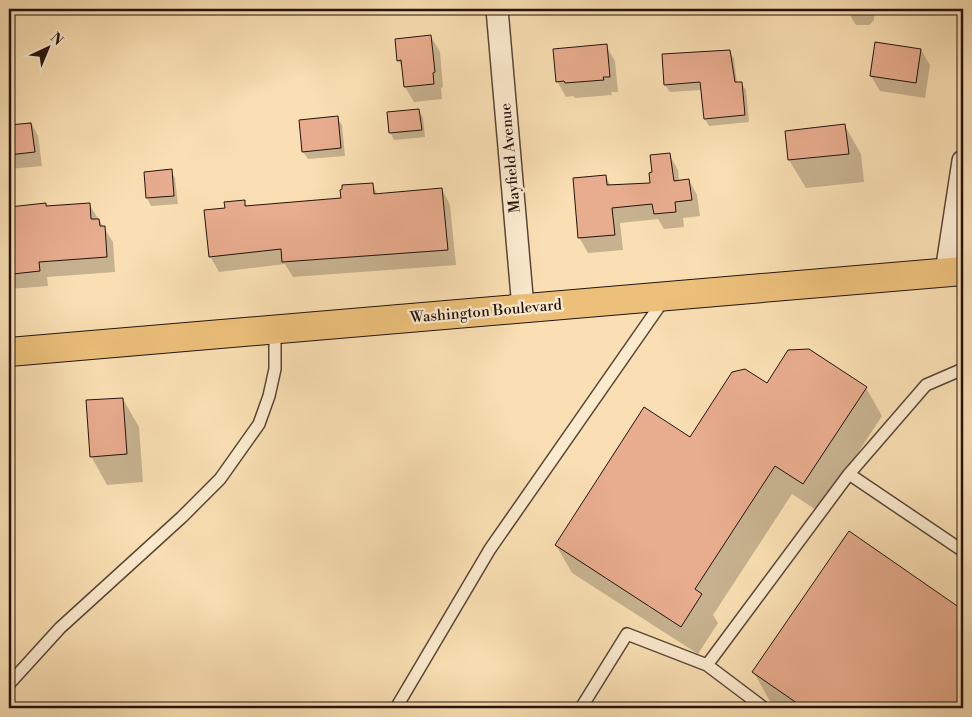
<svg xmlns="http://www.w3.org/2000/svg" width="972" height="717" font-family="'Libre Bodoni',serif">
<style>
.shadow{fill:#0003}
.building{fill:#e8ac8e;stroke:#23130d}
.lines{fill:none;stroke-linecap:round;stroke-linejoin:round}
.lane-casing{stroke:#584636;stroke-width:14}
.street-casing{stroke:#584636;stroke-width:24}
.primary-casing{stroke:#23130d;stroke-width:30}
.lane{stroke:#fbeace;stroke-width:11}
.street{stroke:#fbeace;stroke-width:21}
.primary{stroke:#ecc07a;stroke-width:28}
.labels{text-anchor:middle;stroke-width:4.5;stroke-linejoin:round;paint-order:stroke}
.street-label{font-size:15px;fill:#23130d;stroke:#fbeace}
</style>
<rect width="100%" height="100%" fill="#f9dfb3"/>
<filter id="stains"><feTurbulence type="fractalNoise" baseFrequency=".004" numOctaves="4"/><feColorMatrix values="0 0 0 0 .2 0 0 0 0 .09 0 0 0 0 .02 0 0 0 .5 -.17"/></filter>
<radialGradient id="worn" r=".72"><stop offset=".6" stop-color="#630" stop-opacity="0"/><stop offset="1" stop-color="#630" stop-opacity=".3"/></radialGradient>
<!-- shadow -->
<path class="shadow" d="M852,9h20l2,4v7l-5,5h-13l-5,-8z
M431,37l9,15 3,35 -2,1 1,11 -28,3 -9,-15 -1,-17 -6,-10z
M606,46l9,15 3,31h-7l1,3 -37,3 -2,-2 -7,1 -9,-16z
M921,50l9,15 -5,33 -45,-7 -9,-15z
M729,51l5,8 3,24h4l5,7 3,32 -40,4 -4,-7 -3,-29 -32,2 -5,-7z
M419,110l4,8 2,19 -31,3 -4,-8z
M337,118l5,7 3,31 -37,3 -5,-7 -3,-31z
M31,122l7,14 4,30 -33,3v2v-45z
M845,126l16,28 3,28 -58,6 -17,-28 -3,-28z
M669,154l9,16 1,11 10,-1 8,15 3,21 -17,2 1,9 -20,2 -6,-10 -38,4 3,27 -35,3 -9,-16 27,-60 5,9 41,-2z
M171,171l4,7 3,26 -27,2 -4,-8 -2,-25z
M372,184l6,11 64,-6 8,16 6,60 -163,12 -8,-13 -66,8 -9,-16 16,-47 18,-8 3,6 95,-8z
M89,204l24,38 2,30 -68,5 1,9 -39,3v-80l36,-4 1,2z
M767,385l99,3 16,28 -63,96 -27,-18 -79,121 5,8 -20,31 -126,-81 -16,-28 134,-107z
M123,399l16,28 4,55 -36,3 -16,-29z
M849,533l114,78v97h-182l-11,-7 -16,-28z"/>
<!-- building -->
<path class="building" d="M431,35l4,37 -2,1 1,11 -30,3 -3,-27 -4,1 -2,-22z
M875,42l46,7 -5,34 -46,-7z
M607,44l3,33h-7l1,3 -39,3 -1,-2 -8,1 -3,-33z
M730,50l5,32h7l3,33 -41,4 -4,-37 -36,3 -2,-31z
M419,109l3,21 -33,3 -2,-21z
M338,116l3,32 -39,4 -3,-32z
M31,123l4,29 -26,3v-30z
M845,124l4,30 -61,6 -3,-29z
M670,153l4,28 15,-2 3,21 -17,2 1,10 -22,2 -2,-10 -40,4 3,27 -37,3 -5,-60 33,-3 1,10 43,-2 -1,-10 3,-1 -2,-17z
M172,169l2,27 -28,2 -2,-26z
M373,183l1,11 68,-6 6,62 -166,12 -1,-13 -72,8 -5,-47 21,-2 -1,-6 21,-2v6l96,-8 -1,-8 2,-1v-4z
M46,203v3l44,-3 1,16h8l1,7h5l2,31 -68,5 1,9 -27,3 -4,-34v-33z
M809,349l58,38 -64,97 -28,-18 -80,123 7,5 -21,33 -126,-82 89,-138 46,30 42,-65 13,-3 22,14 21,-33z
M123,398l4,56 -37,3 -4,-57z
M849,531l114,79v98h-159l-52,-36z"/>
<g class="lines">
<defs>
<path id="lane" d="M849,474l77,-89 37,-16
M707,665l142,-191 114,77
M9,684l51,-56 122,-111 38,-38 39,-55 10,-28 6,-27v-40
M396,708l94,-159 175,-251
M581,708l46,-74 80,31 57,43"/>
<path id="street" d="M497,9l26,299
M946,272l17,-111"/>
<path id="primary" d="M9,352l954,-81"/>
</defs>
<!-- lane casing -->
<use href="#lane" class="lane-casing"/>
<!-- street casing -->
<use href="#street" class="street-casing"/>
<!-- primary casing -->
<use href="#primary" class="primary-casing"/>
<!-- lane -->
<use href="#lane" class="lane"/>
<!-- street -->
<use href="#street" class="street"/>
<!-- primary -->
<use href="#primary" class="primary"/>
</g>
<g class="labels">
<!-- street labels -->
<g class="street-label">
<text transform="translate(510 158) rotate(-95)" y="5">Mayfield Avenue</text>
<text transform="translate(486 311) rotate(-5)" y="5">Washington Boulevard</text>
</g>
</g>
<!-- margin -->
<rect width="972" height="717" fill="none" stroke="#f9dfb3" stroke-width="30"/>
<rect x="10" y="10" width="952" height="697" fill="none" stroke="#23130d" stroke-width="2.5"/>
<rect x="15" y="15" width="942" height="687" fill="none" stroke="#23130d"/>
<!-- north arrow -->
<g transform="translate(48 48) rotate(44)" stroke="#fbeace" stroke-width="4" paint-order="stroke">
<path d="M0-4L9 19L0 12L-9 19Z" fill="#23130d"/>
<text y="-8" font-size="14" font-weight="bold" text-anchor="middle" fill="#23130d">N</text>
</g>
<rect width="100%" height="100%" filter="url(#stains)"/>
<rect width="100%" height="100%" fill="url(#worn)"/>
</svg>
